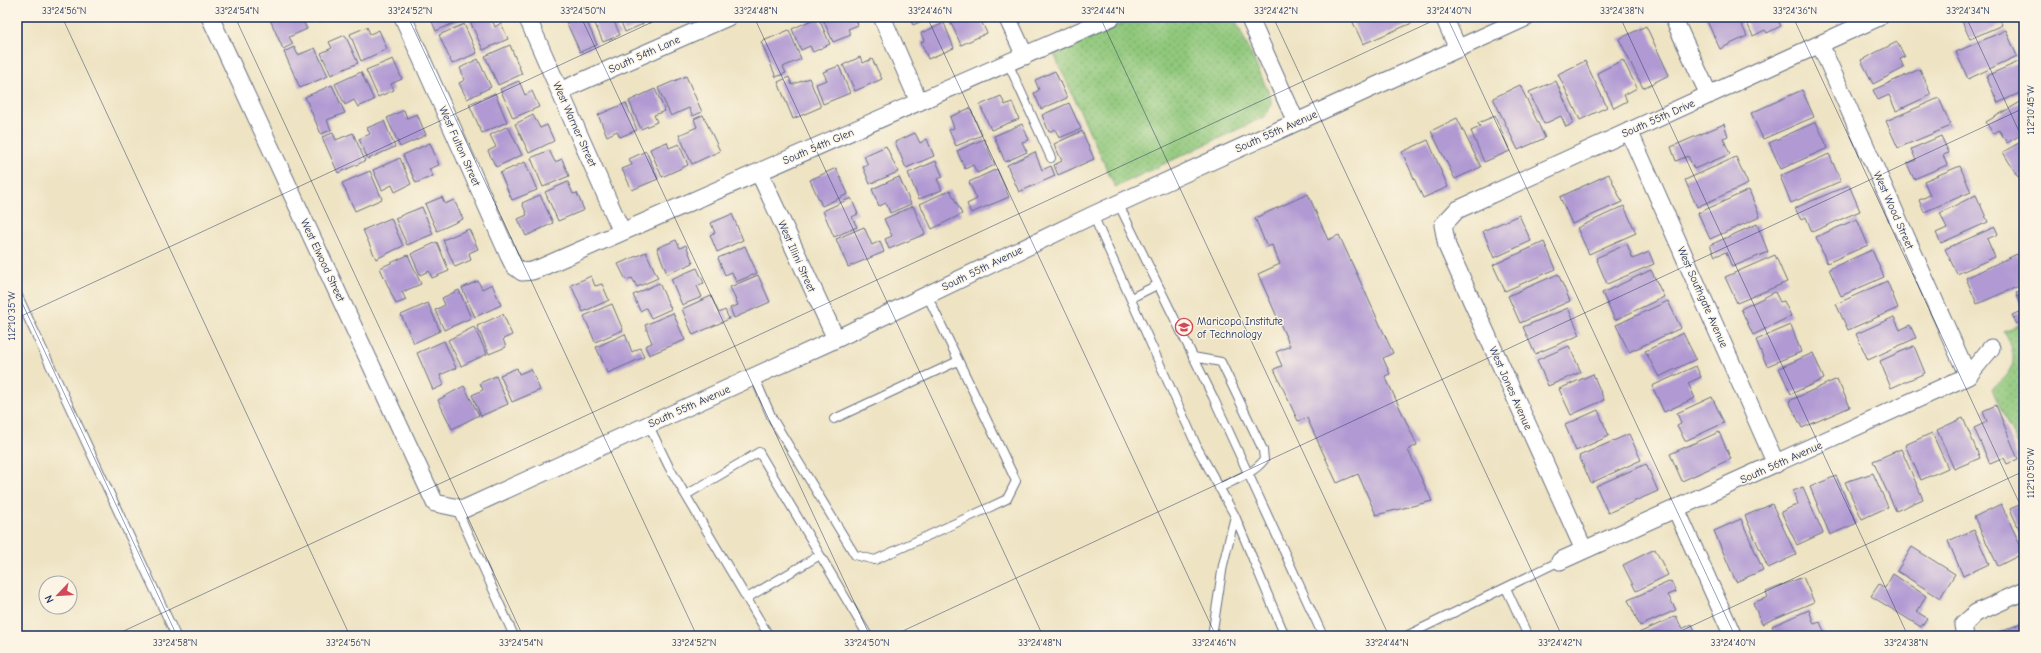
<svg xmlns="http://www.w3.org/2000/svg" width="2041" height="653" font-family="'Comic Neue',sans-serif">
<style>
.park{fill:url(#park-dots);stroke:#567c6c}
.building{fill:#b19ad3}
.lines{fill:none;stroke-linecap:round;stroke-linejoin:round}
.service-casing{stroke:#656e81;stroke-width:10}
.minor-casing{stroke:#656e81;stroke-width:19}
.service{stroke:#fff;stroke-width:8}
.minor{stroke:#fff;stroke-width:17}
.ticks{fill:none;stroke:#1b2f5e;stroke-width:1;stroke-opacity:0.45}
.labels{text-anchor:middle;stroke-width:3;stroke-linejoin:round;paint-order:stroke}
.street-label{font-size:11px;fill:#1b2f5e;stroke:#fcf5e5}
.poi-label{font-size:11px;fill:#1b2f5e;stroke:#fcf5e5;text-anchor:start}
.neatline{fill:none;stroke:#1b2f5e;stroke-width:1.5}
.ticks-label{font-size:10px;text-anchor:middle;fill:#1b2f5e}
</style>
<defs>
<pattern id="park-dots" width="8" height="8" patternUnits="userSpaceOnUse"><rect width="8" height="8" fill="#90c87b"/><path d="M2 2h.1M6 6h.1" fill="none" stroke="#75a368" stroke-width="1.8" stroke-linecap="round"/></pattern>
</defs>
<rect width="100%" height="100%" fill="#fcf5e5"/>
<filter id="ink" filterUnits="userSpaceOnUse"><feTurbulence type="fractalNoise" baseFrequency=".025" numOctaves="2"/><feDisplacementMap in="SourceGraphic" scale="8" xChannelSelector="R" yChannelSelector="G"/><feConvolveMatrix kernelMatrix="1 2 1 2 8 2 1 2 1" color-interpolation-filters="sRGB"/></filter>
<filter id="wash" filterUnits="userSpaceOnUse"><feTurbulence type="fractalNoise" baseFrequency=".012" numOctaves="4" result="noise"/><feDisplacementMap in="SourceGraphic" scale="16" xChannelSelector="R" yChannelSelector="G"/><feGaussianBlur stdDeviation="0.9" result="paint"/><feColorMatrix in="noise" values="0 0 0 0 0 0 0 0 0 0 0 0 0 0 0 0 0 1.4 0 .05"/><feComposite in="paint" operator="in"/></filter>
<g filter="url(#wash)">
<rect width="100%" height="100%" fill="#eee3c3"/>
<!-- park -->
<path class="park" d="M1137,17h97l37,81v8l-7,11 -149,70 -61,-133z
M2024,323v138l-32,-73c24,-15 27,-32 12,-57z"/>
<g id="blocks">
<!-- building -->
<path class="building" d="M269,17h32l6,12 -18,8 4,7 -10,5z
M317,17h14l-12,5z
M430,17h30l1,3 -25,11z
M480,17h11l4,10 6,-4 7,16 -25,11 -13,-29z
M564,17h21l12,28 -17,7z
M592,17h20l8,18 -17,7z
M619,17h20l4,7 -18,8z
M646,17h16l-13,6z
M818,17l12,27 -17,8 -3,-6 -9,4 -9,-21z
M822,17h33l3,8 -10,4 3,6 -18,7z
M909,17h22l-18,8z
M958,17h21l8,16 -26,12 -11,-24z
M1409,17l3,6 -49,21 -12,-26z
M1705,17h33l9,19 -27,13z
M1744,17h32l5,9 -14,7 -2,-3 -12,6z
M1960,17h39l3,8 -32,14z
M944,23l10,25 -26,11 -7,-17 3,-1 -3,-8z
M464,24l13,29 -25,11 -13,-29z
M1646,26l23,49 -26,13 -24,-49z
M367,27l3,7 9,-4 8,19 -26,12 -11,-27z
M789,30l12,29 -18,8 3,6 -10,4 -15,-35z
M2006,30l11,26 -49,23 -12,-27z
M345,35l13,28 -27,12 -10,-22 11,-5 -3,-6z
M1897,42l8,15 -5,2 4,9 -31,16 -12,-24z
M510,45l12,29 -24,11 -13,-29z
M294,47l4,8 17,-7 13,28 -28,12 -16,-36z
M860,57l3,6 9,-4 10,20 -27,12 -12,-26z
M393,59l9,20 -11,5 3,6 -16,7 -12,-27z
M478,59l13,28 -24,12 -8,-16 6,-3 -5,-12z
M1623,60l14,28 -13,7 3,6 -13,7 -17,-35z
M2023,60l1,31 -26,12 -12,-27z
M1585,61l22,46 -27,13 -22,-46z
M839,66l11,27 -27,11 -7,-20 11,-4 -4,-8z
M1920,69l11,26 -35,16 -7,-16 -11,5 -5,-10z
M1055,71l12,27 -26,11 -7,-16 5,-3 -4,-10z
M361,72l13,28 -16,7 -4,-7 -9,5 -10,-21z
M686,76l16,36 -9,4 -4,-8 -18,8 -13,-28z
M789,77l3,8 17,-7 12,29 -28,12 -15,-37z
M519,81l6,14 7,-4 7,16 -26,11 -13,-29z
M1556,81l18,42 -8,4 -5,-11 -17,8 -15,-32z
M332,85l13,28 -18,7 4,10 -10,4 -16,-37z
M1520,85l25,53 -27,12 -25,-52z
M655,89l10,22 -11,4 3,7 -16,7 -12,-28z
M1802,90l12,27 -51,22 -12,-26z
M495,93l12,29 -25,11 -13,-29z
M1001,96l4,9 7,-3 7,17 -28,11 -11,-25z
M1939,98l12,28 -53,22 -12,-27z
M2024,100v33l-17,10 -8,-13 -6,4 -7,-12z
M626,103l11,27 -17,7 -3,-6 -10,5 -9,-21z
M1069,103l12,26 -22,9 -4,-9 -6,3 -7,-17z
M970,108l12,27 -26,11 -7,-16 5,-2 -4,-11z
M404,110l3,8 10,-4 9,21 -26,12 -13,-29z
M533,115l7,13 7,-3 7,16 -25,12 -14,-29z
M703,115l17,36 -28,13 -13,-29 18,-8 -3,-8z
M1495,116l15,35 -26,11 -13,-31 9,-4 -2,-4z
M1457,118l24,49 -26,12 -24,-48z
M384,121l11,26 -27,12 -9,-20 11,-5 -3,-6z
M1816,122l12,26 -47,21 -12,-26z
M1022,124l7,16 -7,2 5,10 -22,10 -11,-26z
M1724,124l4,12 -5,2 7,16 -36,15 -6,-13 -12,5 -5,-14z
M508,126l14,29 -26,12 -8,-16 8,-4 -6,-12z
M1082,131l12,28 -36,16 -4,-10 8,-4 -8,-17z
M333,133l3,7 17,-7 12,28 -27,12 -16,-36z
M915,133l5,10 7,-4 7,17 -28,12 -11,-26z
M1941,136l8,17 -6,2 4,10 -33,14 -7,-15 9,-4 -5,-11z
M984,139l11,26 -18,8 -4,-8 -8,4 -8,-18z
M1428,140l20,47 -25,11 -21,-46z
M2024,140v34l-6,3 -15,-25z
M667,142l2,6 10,-4 9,21 -26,12 -12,-28z
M430,143l9,22 -10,4 4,7 -17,7 -13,-28z
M886,146l12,26 -28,12 -7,-17 5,-2 -4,-9z
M549,150l6,12 7,-3 7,17 -26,11 -12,-29z
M646,151l12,28 -26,11 -10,-21 10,-4 -3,-6z
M1035,152l7,18 9,-4 4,10 -36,16 -12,-27z
M1829,154l12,27 -50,22 -11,-27z
M1736,157l12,27 -51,23 -12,-27z
M400,158l11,26 -16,8 -3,-7 -10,5 -9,-20z
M936,161l7,16 -6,2 5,11 -23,9 -11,-26z
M525,162l12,28 -25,10 -12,-27z
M1960,166l11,26 -47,20 -5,-12 11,-5 -6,-14z
M836,168l12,26 -26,12 -12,-26z
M997,169l12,28 -38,16 -4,-9 10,-5 -8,-17z
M370,171l12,28 -27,12 -13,-28z
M1609,174l13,28 -50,22 -12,-27z
M899,177l12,27 -21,9 -4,-10 -7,3 -7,-17z
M568,182l5,12 4,-1 7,17 -26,11 -13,-29z
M1849,185l11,26 -48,21 -6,-15 -5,3 -6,-12z
M950,190l12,24 -30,15 -12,-25z
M1749,190l11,27 -50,22 -12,-26z
M1308,194l20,46 11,-5 54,118 -10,5 7,16 -5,2 32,69 -9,5 24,51 -56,14 -18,-41 -21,9 -30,-65 -9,3 -24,-52 8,-3 -6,-14 14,-6 -32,-72 22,-10 -8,-19 -5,2 -12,-29z
M540,195l13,28 -27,13 -8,-17 9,-4 -5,-12z
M1976,195l12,27 -47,21 -5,-10 11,-5 -7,-15z
M442,197l3,7 9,-4 9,19 -26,12 -12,-27z
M851,198l7,16 -6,3 5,10 -23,10 -11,-26z
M913,206l12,28 -36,15 -4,-10 7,-3 -8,-17z
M1624,206l12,27 -47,21 -12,-26z
M422,207l11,27 -26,11 -12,-27z
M732,214l11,26 -26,12 -7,-17 5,-2 -4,-10z
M1519,215l12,26 -37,17 -11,-27z
M391,218l12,28 -27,13 -13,-29z
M1857,219l11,26 -41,18 -11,-26z
M1757,224l11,28 -36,15 -6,-15 -11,4 -5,-11z
M864,227l8,18 8,-4 4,11 -36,15 -12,-28z
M1995,227l3,7 -11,5 8,18 -38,17 -12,-25z
M469,229l9,20 -9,4 2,7 -16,7 -12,-27z
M676,240l4,8 6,-3 7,18 -26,11 -10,-26z
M437,242l12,29 -17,7 -3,-7 -9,4 -9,-21z
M1544,242l12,27 -51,22 -12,-26z
M1627,244l6,15 16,-7 5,12 -47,20 -11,-26z
M745,246l12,27 -21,9 -4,-10 -7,3 -7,-17z
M1872,250l12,27 -43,19 -12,-27z
M646,252l12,26 -21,9 -5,-9 -6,2 -8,-16z
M2017,254l7,15v15l-47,20 -11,-26z
M408,255l13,29 -19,8 4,8 -10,4 -16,-36z
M1775,255l12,27 -50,21 -12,-26z
M697,268l7,15 -7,3 5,11 -20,8 -11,-26z
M1651,270l13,27 -49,23 -13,-27z
M1558,274l12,27 -50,22 -12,-27z
M758,275l12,27 -36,16 -4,-10 8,-3 -8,-18z
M591,276l4,10 7,-2 7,16 -26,12 -12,-27z
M478,281l4,8 10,-5 9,21 -26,12 -13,-29z
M1887,281l11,27 -50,22 -12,-26z
M659,283l12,26 -20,9 -5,-10 -6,3 -7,-16z
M459,290l12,28 -27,12 -9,-20 10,-5 -3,-7z
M2024,290v31l-7,3 -5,-9 11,-5 -7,-17z
M1775,292l5,10 4,-1 7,15 -38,19 -12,-26z
M711,296l8,17 6,-3 4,9 -36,16 -11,-26z
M1668,301l13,27 -52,24 -13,-27z
M428,303l12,28 -26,12 -13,-28z
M612,304l11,26 -28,12 -11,-26z
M1568,308l12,27 -45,19 -12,-27z
M673,313l12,27 -36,15 -4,-9 7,-3 -7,-18z
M503,314l9,21 -9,4 3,8 -17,7 -12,-28z
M1894,317l6,13 10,-5 6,13 -48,22 -12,-26z
M1791,325l10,27 -34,14 -11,-26z
M474,327l13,27 -26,12 -13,-26z
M1683,333l13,26 -37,18 -14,-26z
M625,334l7,18 8,-4 4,9 -36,16 -12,-26z
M444,341l12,27 -16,7 4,10 -11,5 -16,-37z
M1569,346l12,26 -33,14 -11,-26z
M1914,346l11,27 -34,15 -11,-27z
M1813,353l11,26 -33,15 -12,-26z
M1696,366l5,11 -13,6 7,15 -31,14 -12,-26z
M517,368l2,6 12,-5 9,21 -28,12 -12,-27z
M1593,374l11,26 -33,15 -12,-26z
M496,376l12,28 -27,12 -9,-21 11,-5 -3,-7z
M1837,379l13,28 -48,21 -13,-27z
M464,386l15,29 -27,14 -14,-29z
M1712,397l12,26 -39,18 -8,-16 4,-2 -4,-10z
M1996,405l22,54 -11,5 -3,-6 -14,6 -16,-36 13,-6 -4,-11z
M1598,410l11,26 -33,15 -11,-26z
M1963,418l17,40 -26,11 -17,-39z
M1719,432l12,27 -49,22 -12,-27z
M1932,433l16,35 -27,12 -16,-35z
M1629,434l12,26 -50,23 -12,-27z
M1901,449l22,50 -27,12 -23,-50z
M1646,464l12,27 -50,22 -12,-27z
M1873,473l15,34 -26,12 -17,-37z
M1836,476l21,47 -27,12 -20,-48z
M1803,487l20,46 -26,12 -16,-33 17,-8 -5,-13z
M2024,503v37l-14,-31z
M1772,504l24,51 -28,13 -23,-52z
M2001,504l23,49 -26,13 -24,-49z
M1741,519l22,51 -27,12 -22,-51z
M1974,530l15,34 -26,12 -15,-35z
M1912,547l43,27 -15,24 -43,-27z
M1655,549l13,26 -32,16 -13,-26z
M1893,574l33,22 -9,16 10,6 -6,9 -50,-31 8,-12 6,4z
M1803,577l11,25 -52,22 -9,-21 15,-6 -2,-5z
M1671,581l5,11 -8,3 8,15 -36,16 -12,-26z
M1809,610l5,14 6,-2 5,12 -5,2h-44l-4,-10z
M1676,616l6,13 10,-5 5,12h-56l-2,-3z
M2024,622v14h-25l-1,-3z"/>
</g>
</g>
<g filter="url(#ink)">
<use href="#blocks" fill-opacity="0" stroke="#656e81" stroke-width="1"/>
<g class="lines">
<defs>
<path id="service" d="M1008,63l43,95
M1118,203l95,194 110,239
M1093,215l105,234 37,67 50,120
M17,294l159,342
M1131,298l26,-13
M1193,357l28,5 42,88 1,10c-11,14 -30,20 -45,28
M754,376l18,42 83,137 20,5 109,-50 23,-11 9,-18 -89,-186
M834,419l124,-58
M648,424l21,43 100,169
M686,495l73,-43 109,184
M456,507l58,129
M1506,588l22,48
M747,598l73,-43
M1212,636l11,-71 12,-49
M1406,636l154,-75"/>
<path id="minor" d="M210,17l225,486 29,6 372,-170 257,-124 434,-198
M403,17l106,239 5,10 8,6 10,-1 8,-3 572,-251
M527,17l95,215
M882,17l37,85
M1007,17l18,39
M1249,17l47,105
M1444,17l14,32
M1673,17l36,78
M1820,44l148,332
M560,91l168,-74
M1629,131l147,333
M759,172l77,167
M1676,509l57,127
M1584,550l-137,-304 -4,-21 14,-15 422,-193
M1560,561l408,-185 23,-28
M1965,636l-2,-11 13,-12 48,-22"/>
</defs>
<!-- service casing -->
<use href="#service" class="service-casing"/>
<!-- minor casing -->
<use href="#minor" class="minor-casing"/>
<!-- service -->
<use href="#service" class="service"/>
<!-- minor -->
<use href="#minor" class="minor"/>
</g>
</g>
<!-- ticks -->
<path class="ticks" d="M62,17l288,619M235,17l288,619M408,17l289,619M581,17l289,619M754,17l289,619M927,17l289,619M1100,17l289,619M1273,17l289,619M1447,17l288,619M1620,17l288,619M1793,17l231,496M1966,17l58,125M17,292l160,344M17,318l646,-301M113,636l1328,-619M892,636l1132,-528M1670,636l354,-165"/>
<!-- icons -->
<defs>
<symbol id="school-ring" viewBox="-11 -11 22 22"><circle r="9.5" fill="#fcf5e5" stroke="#d1495b" stroke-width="1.5"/><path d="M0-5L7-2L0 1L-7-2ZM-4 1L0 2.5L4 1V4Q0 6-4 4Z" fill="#d1495b"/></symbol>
</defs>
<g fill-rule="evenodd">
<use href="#school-ring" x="1174" y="317" width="20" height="20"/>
</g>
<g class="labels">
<!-- street labels -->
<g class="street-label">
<text transform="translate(644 54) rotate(-24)" y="4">South 54th Lane</text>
<text transform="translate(1658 118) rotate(-24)" y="4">South 55th Drive</text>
<text transform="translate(575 124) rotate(66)" y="4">West Warner Street</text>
<text transform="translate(1276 131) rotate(-24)" y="4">South 55th Avenue</text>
<text transform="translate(460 146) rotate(66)" y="4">West Fulton Street</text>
<text transform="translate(818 146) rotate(-23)" y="4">South 54th Glen</text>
<text transform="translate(1894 210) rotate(66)" y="4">West Wood Street</text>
<text transform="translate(797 256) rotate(66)" y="4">West Illini Street</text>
<text transform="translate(323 260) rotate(65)" y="4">West Elwood Street</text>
<text transform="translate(982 268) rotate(-26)" y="4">South 55th Avenue</text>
<text transform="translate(1703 297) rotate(66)" y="4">West Southgate Avenue</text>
<text transform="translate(1511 388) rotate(66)" y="4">West Jones Avenue</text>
<text transform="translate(689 406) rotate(-24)" y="4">South 55th Avenue</text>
<text transform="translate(1781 462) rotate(-24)" y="4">South 56th Avenue</text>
</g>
<!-- poi labels -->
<g class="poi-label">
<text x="1197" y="325">Maricopa Institute<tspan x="1197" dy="13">of Technology</tspan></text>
</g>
</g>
<!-- margin -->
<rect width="2041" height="653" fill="none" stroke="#fcf5e5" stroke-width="44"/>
<!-- north arrow -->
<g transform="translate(58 595) rotate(245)"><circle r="19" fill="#fcf5e5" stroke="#a2a6af"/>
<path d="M0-3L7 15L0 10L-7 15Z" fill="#d1495b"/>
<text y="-6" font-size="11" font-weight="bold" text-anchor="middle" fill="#1b2f5e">N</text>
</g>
<rect x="22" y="22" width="1997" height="609" class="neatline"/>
<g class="ticks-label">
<text x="64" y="14">33°24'56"N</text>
<text x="237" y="14">33°24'54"N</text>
<text x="410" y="14">33°24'52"N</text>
<text x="583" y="14">33°24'50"N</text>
<text x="756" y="14">33°24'48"N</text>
<text x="930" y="14">33°24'46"N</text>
<text x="1103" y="14">33°24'44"N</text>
<text x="1276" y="14">33°24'42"N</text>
<text x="1449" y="14">33°24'40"N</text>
<text x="1622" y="14">33°24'38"N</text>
<text x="1795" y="14">33°24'36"N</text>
<text x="1968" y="14">33°24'34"N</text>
<text transform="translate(2030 110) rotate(-90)" y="4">112°10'45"W</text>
<text transform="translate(11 316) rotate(-90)" y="4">112°10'35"W</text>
<text transform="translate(2030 473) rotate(-90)" y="4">112°10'50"W</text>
<text x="175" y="646">33°24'58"N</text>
<text x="348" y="646">33°24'56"N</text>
<text x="521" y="646">33°24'54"N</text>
<text x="694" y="646">33°24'52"N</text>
<text x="867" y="646">33°24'50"N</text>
<text x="1040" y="646">33°24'48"N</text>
<text x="1214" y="646">33°24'46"N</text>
<text x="1387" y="646">33°24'44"N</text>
<text x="1560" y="646">33°24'42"N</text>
<text x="1733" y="646">33°24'40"N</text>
<text x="1906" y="646">33°24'38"N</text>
</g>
</svg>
